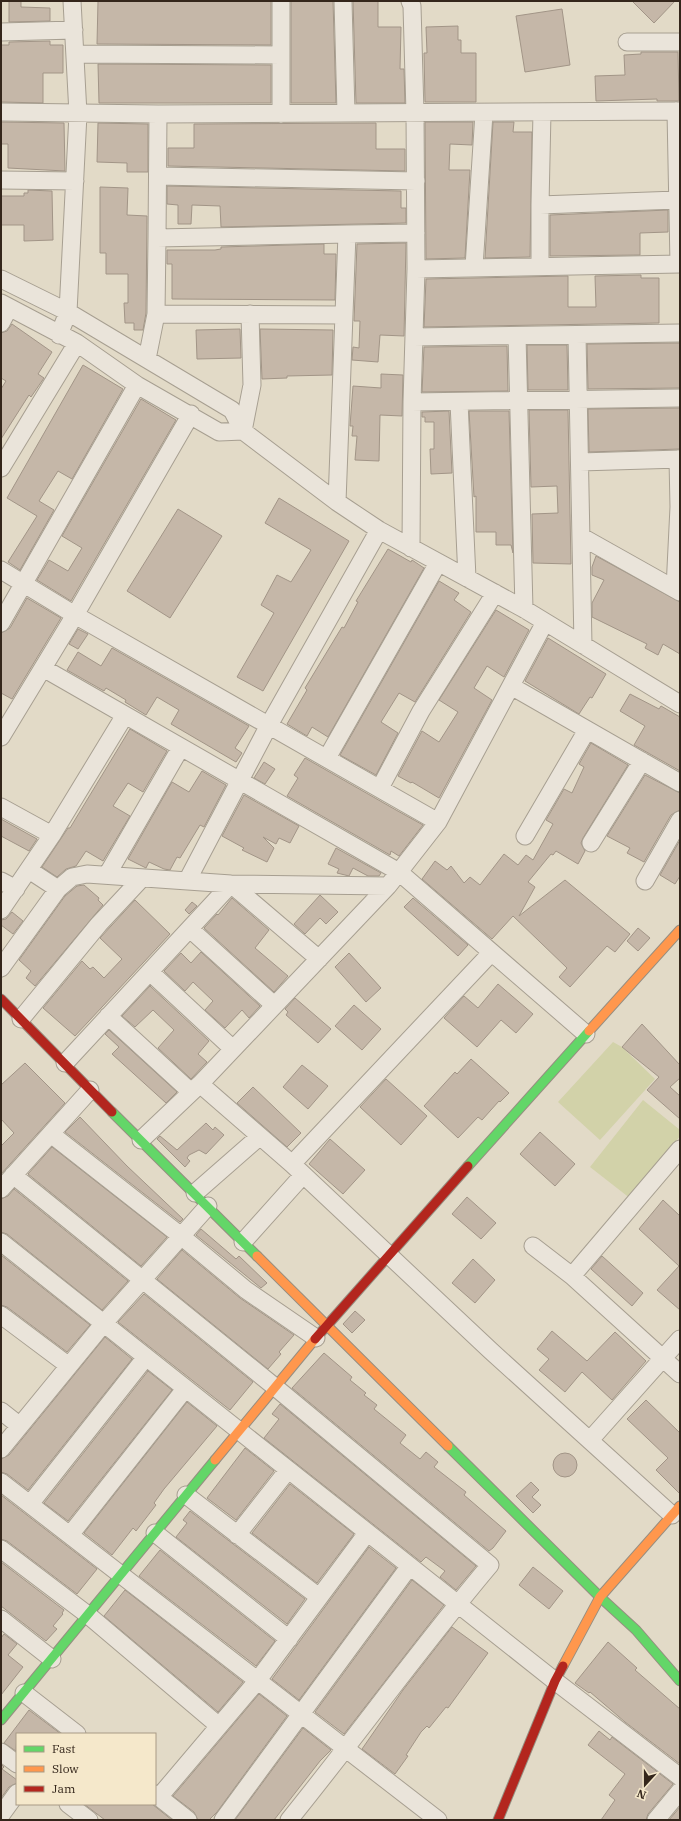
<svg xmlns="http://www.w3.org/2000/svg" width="681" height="1821" font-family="'IBM Plex Serif',serif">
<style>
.green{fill:#d2d2a9}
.building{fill:#c5b7a8;stroke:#a29587}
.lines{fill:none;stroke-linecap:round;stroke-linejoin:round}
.street-casing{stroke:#a79f91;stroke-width:19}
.fast-casing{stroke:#968e81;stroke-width:11}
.slow-casing{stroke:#968e81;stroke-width:11}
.jam-casing{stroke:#968e81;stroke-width:11}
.street{stroke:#eae4da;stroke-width:17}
.fast{stroke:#63d668;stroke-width:9}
.slow{stroke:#ff974d;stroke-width:9}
.jam{stroke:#b3261e;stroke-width:9}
</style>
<rect width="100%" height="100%" fill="#e2dac7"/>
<!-- green -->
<path class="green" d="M613,1042l9,5 33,32 -55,61 -42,-38z
M643,1100l37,30v6l-49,63 -41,-32z"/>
<!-- building -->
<path class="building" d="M9,1h12v6l29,1v13l-41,1z
M98,1h173v44l-174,-1z
M291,1h42l3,102h-45z
M353,1h25v26h23l-1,42h4l1,34h-49z
M632,1h43l-21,22z
M562,9l8,56 -45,7 -9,-56z
M458,26v14h3v13h15v49h-51l-1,-49h3l-1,-26z
M50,41v4h13v28h-20v30l-42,-1v-57h8v-3z
M641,52h37l1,49h-22v-2l-61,2 -1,-25 30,-1 -1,-20 17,-1z
M98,64l173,1v38h-172z
M1,122l63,1 1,48 -57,-3v-24h-7z
M425,122h48l-1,23 -22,-1 -1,26h21l-5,88 -39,1z
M493,122h21l-1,10h19l-2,125 -45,1z
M98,123l50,1v48h-21v-9l-30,-1z
M376,123v26h29v22l-237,-5v-18h26v-24z
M167,186l234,5v17h5v15l-185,4 -1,-21 -28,-1 -1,19h-13v-19l-11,-1z
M100,187l28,1 -1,27 20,1 -1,97 -3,17h-9v-7h-9l-1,-20h4v-29h-22v-21h-6z
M28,190l24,1 1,49 -29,1v-16h-23v-29h23v-3h4z
M668,210v22l-28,1v22l-90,1v-41z
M406,243l-2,93 -24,-1 -2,27 -26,-2 1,-13 6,1 1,-27h-6l3,-77z
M324,244v10h12l-1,46 -163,-1v-35h-5v-14h48l6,-1v-2z
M641,275v3h18v45l-235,4 2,-48 142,-3v31h28l-1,-31z
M12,324l40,28 -14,22 6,4 -13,19 -2,-2 -28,44v-50l5,-8 -5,-3v-45l6,-2z
M240,329l1,29 -44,1 -1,-29z
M260,329l73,1 -1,45 -45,1v2l-25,1z
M680,343v45l-92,1 -1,-45z
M527,345h40l1,45h-40z
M507,346l1,45 -86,1 2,-45z
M83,365l40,24 -51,90 -14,-8 -19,30 15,9 -34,60 -12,-8 29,-46 -30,-18z
M381,374l22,1 -1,41 -22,-1 -1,46 -24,-1 2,-24h-5l1,-10h-3l3,-40 28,2z
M141,399l35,21 -105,181 -34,-21 12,-20 19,11 14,-23 -20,-12z
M680,408v41l-91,3 -1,-43z
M529,410h39l3,154 -38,-1 -1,-49 26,-1 -1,-27 -26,1z
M449,411l3,62 -21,1 -1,-25h4v-27h-9v-5h-3v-5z
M469,411h40l4,142 -2,-8h-15v-13h-20v-36l-2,1z
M279,498l70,43 -86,150 -26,-14 37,-64 -13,-8 16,-30 14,7 20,-32 -46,-27z
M178,509l44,27 -52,82 -43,-27z
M388,549l23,13 1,-2 12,8 -96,169 -16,-10 -5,9 -20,-12 20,-34 -2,-2 37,-61 2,1 14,-26 -2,-1z
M596,556l84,46v52l-17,-10 -5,11 -13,-7 2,-4 -55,-27v-14l12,-23 -12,-5v-8z
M439,581l20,12 -5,7 17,12 -56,90 -16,-9 -18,29 17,11 -22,42 -36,-20z
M27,598l34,20 -49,81 -11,-6v-60l9,-5z
M496,610l33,20 -25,47 -17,-11 -13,22 18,12 -53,98 -27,-16 -1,1 -13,-7 24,-45 17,11 19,-30 -19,-12z
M78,629l10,5 -10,15 -9,-5z
M548,638l58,36 -14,24 -2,-1 -11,17 -54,-33z
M112,648l137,78 -14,22 7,5 -6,9 -65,-38 8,-14 -22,-13 -11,18 -21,-13 1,-2 -20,-12 -2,3 -37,-21 11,-18 23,14z
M630,694l29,15 2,-3 19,11v54l-46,-26 11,-19 -25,-15z
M130,729l37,22 -24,41 -15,-9 -15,23 17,10 -27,45 -17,-10 -10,15 -10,3 -9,8 -15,-10 26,-39h2z
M591,743l37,22 -45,73 -2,5 4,8 -7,13 -22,-13 -3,4 -2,-1 -23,28 7,5 -16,29 46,-36 65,54 -15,18 -8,-6 -37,41 -11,-10 8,-9 -54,-52 -21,23 -70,-60 13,-18 12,9 4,-4 13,17 6,-6 10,8 24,-31 14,11 8,-10 7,5 20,-36 -7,-4 18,-31 8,4 12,-26 -5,-3z
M305,758l91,52 27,15 -24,31 -8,-5 -1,4 -103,-59 11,-18 -4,-3z
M264,762l11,7 -10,15 -11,-6z
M202,771l24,14 -22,42 -4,-2 -20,33 -3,-1 -7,13 -6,-1 -15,-7 -3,6 -18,-9 44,-77 17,10z
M645,775l35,18v17l-9,5 -27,47 -17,-9 3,-5 -23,-12z
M244,795l55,31 -9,17 -11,-5 -3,6 -13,-7 11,11 -7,14 -25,-12 2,-2 -22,-12z
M1,819l36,20 -8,12 -28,-15z
M680,840v36l-5,8 -15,-9z
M336,848l45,25 -2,3h-11l-15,-8 -4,8 -12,-3 2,-4 -11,-5z
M84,885l15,13 -1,2 5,5 -68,81 -9,-8 5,-7 -12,-11 46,-64 12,-10z
M320,895l18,17 -12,12 -6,-6 -15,16 -11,-10z
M232,898l37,32 -14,18 33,28 -14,16 -70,-64 13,-14 1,1z
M413,898l55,47 -10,11 -54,-49z
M135,900l35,34 -95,102 -32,-28 39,-47 8,8 3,-2 11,11 18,-19 -22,-21z
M192,902l5,4 -8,8 -4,-4z
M12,912l11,9 -10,13 -12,-9v-5l5,-1z
M638,928l12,10 -12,13 -11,-10z
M201,952l59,54 -11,12 -7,-8 -17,18 -20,-18 8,-9 -20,-19 -8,9 -21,-20 17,-18 10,10z
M349,953l32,35 -15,14 -31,-35z
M498,984l35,30 -17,19 -15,-13 -24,27 -33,-29 20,-22 14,12z
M150,986l59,55 -11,13 9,8 -16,17 -33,-31 16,-18 -21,-20 -18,17 -13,-11z
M295,998l36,31 -13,14 -32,-28 2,-3 -3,-3z
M354,1005l27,24 -19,21 -27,-24z
M642,1024l38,41v13l-10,9 10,9v23l-33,-29 12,-13 -37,-30z
M109,1030l68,62 -11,11 -54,-49 7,-7 -14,-13z
M471,1059l38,34 -9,9 -1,-1 -17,19 -4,-3 -20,21 -34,-32 31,-34 2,2z
M25,1063l40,40 -64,71v-28l13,-13 -13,-14v-34z
M302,1065l26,21 -20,23 -25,-22z
M386,1079l41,37 -26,29 -41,-38z
M253,1087l48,46 -14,14 -50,-44z
M80,1117l47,49 56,53 -3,3 -115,-90z
M206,1123l7,7 2,-3 9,8 -18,19 -7,-4 -10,5 -2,3 3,3 -5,6 -28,-28 3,-3 17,14z
M540,1132l35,32 -20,22 -35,-32z
M330,1139l35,31 -22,24 -34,-30z
M52,1147l115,90 -26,29 -113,-92z
M14,1189l114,92 -26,29 -95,-76 -6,-2v-33l7,-3z
M467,1197l29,26 -15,16 -29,-25z
M663,1200l17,16v94l-23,-20 22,-24 -40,-37z
M201,1229l35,30 3,-3 28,27 -6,5 -65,-53z
M182,1250l58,48 54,37 -15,17 2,2 -13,15 -111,-90z
M1,1255l89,70 -23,27 -60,-45 -6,-2z
M602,1256l41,37 -11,13 -41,-37z
M473,1259l22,21 -20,23 -23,-20z
M144,1294l109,88 -23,28 -112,-88z
M355,1311l10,9 -13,13 -9,-9z
M552,1331l35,30 28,-29 31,29 -34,39 -30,-28 -17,20 -26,-22 10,-11 -12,-10z
M105,1337l27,22 -104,131 -21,-16 -6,-2v-13l8,-4z
M324,1353l28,24 -2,3 16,13 -2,2 13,10 -3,4 32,26 -6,8 20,16 6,-7 12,10 -4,5 32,25 -2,3 42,36 -13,17 -4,3 -197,-163z
M148,1371l24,19 -104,131 -24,-18z
M646,1400l34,33v61l-24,-24 12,-12 -41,-39z
M187,1402l30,24 -53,63 -10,14 2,2 -20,26 -3,-3 -21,27 -28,-22z
M280,1404l196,162 -20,24 -16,-13 5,-6 -19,-14 -5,5 -157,-124 15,-19 -7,-5z
M245,1448l29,23 -38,49 -29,-22z
M553 1465a12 12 0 1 1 24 0a12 12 0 1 1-24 0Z
M531,1482l8,8 -7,7 9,8 -8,8 -17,-17z
M290,1484l64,50 -37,49 -65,-50z
M1,1495l96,74 -20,25 -70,-53 -6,-2z
M190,1511l115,88 -18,25 -111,-87 11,-14 -4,-3z
M369,1547l27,21 -97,132 -27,-21z
M160,1550l115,91 -19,25 -117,-90z
M1,1562l63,48 -2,3 1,1 -10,12 4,3 -11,12 -45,-35z
M533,1567l30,24 -14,18 -30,-24z
M412,1580l32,25 -100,129 -29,-22z
M125,1590l118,92 -25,30 -114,-96z
M452,1627l36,26 -40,55 -2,-1 -17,21 -2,-2 -6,6 -15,23 2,1 -13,18 -33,-25 41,-59z
M4,1634l13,10 -9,11 15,12 -22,28v-57z
M608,1642l29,26 -2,2 45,39v55l-55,-42 -35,-30 -1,1 -14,-10z
M259,1694l28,22 -70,96 -8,8h-11l-4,-8 -21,-16z
M29,1710l32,24h-44l-1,17 -12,-8z
M303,1728l28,22 -11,11 -46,59h-39z
M599,1731l11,9 2,-3 61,47 -25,30 -2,6h-45l14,-20 -6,-5 16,-21 -37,-29z
M1,1764l3,3 -2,2 15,11v3l-8,4 -8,11z
M84,1804h68l20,16h-67z
M680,1807v13h-11z"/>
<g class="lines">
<defs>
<path id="street" d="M343,1l3,112
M410,1l2,5 3,107 1,156 264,-5
M1,32l73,-2
M627,42h53
M75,54l206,1
M676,111l3,153
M1,112l157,2 522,-3
M158,114l-1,124 190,-4 -10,268
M281,114v-113
M158,176l258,5
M1,180l74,1
M540,205l2,-93
M347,234l69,-1
M540,266v-61l137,-5
M474,267l10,-154
M416,269l-4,133 268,-4
M1,279l67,33 164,98 11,21 94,71 42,28 145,79 156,95
M1,303l76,40 60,42 82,47 24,-1
M156,314l188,1
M1,323l8,-15
M59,335l9,-23 10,-198 -6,-113
M577,335l6,310
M517,336l7,273
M414,337l266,-4
M147,359l9,-45 1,-76
M459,402l8,176
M243,431l9,-46 -2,-71
M580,462l100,-3
M1,468l76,-125
M582,537l98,55
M411,548l1,-146
M1,570l74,45 363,207
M675,589l4,-82 -1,-48
M1,623l136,-238
M43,668l356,204 187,162
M511,686l169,97
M1,737l74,-122 116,-201
M327,758l111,-195
M380,788l41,-77 74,-118
M1,807l51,28
M525,836l62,-106
M591,843l51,-82
M29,870l29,19
M107,875l74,-128
M1,881l15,8
M187,881l82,-156 110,-195
M645,881l35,-61
M1,910l51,-75 73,-120
M190,929l84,76
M1,968l57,-79 14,-12 15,-3 144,10 157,2
M150,972l83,77
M108,1016l83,76
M21,1019l78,-95 43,-46
M65,1063l166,-179 88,75
M200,1084l188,-198 50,-64 107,-200
M51,1134l130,102 65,54 70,48
M141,1140l59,-56 92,80 199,187 181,164
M292,1164l199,-211
M13,1175l262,212 215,178c-70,83 -133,171 -201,255
M1,1189l89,-99
M195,1193l64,-56
M1,1242l554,439 125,96
M243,1242l60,-67
M533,1246l39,30 108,98
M572,1276l108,-127
M1,1315l68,51
M1,1411l19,15
M590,1440l90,-101
M1,1449l103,-126 104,-117
M1,1482l437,338
M186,1495l133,102
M30,1504l116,-147
M155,1533l134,106
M70,1535l115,-146
M237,1535l51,-65
M1,1549l87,66 131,111
M1,1619l51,40
M24,1693l53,41
M1,1752l16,12
M155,1794l33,26
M159,1797l99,-117 109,-147
M68,1804l21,16
M1,1815l16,-22
M223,1820l186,-253
M656,1820l24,-29"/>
<path id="fast" d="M112,1112l145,144
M468,1166l121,-135
M448,1446l152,151 36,33 44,51
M1,1720l214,-260"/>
<path id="slow" d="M589,1031l91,-101
M257,1256l191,190
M215,1460l100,-121
M563,1666l37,-69 80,-91"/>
<path id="jam" d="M1,999l111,113
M315,1339l153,-173
M498,1820l57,-139 8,-15"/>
</defs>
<!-- street casing -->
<use href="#street" class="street-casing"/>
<!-- fast casing -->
<use href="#fast" class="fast-casing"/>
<!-- slow casing -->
<use href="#slow" class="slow-casing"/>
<!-- jam casing -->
<use href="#jam" class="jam-casing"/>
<!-- street -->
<use href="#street" class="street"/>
<!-- fast -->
<use href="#fast" class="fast"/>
<!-- slow -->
<use href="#slow" class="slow"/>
<!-- jam -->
<use href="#jam" class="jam"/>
</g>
<!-- border -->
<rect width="681" height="1821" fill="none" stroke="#34261b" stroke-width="4"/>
<!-- legend -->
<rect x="16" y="1733" width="140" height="72" fill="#f5e8cb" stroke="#a89a85"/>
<rect x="24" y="1746" width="20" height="6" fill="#63d668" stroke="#a89a85"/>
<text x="52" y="1753" font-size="12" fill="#34261b">Fast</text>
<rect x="24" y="1766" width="20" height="6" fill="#ff974d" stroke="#a89a85"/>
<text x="52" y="1773" font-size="12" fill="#34261b">Slow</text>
<rect x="24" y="1786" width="20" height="6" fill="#b3261e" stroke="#a89a85"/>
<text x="52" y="1793" font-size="12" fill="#34261b">Jam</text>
<!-- north arrow -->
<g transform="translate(645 1785) rotate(201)" stroke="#f5e8cb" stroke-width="3" paint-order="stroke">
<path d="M0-3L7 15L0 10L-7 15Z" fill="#34261b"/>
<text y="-6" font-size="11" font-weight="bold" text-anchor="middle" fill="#34261b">N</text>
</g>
</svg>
